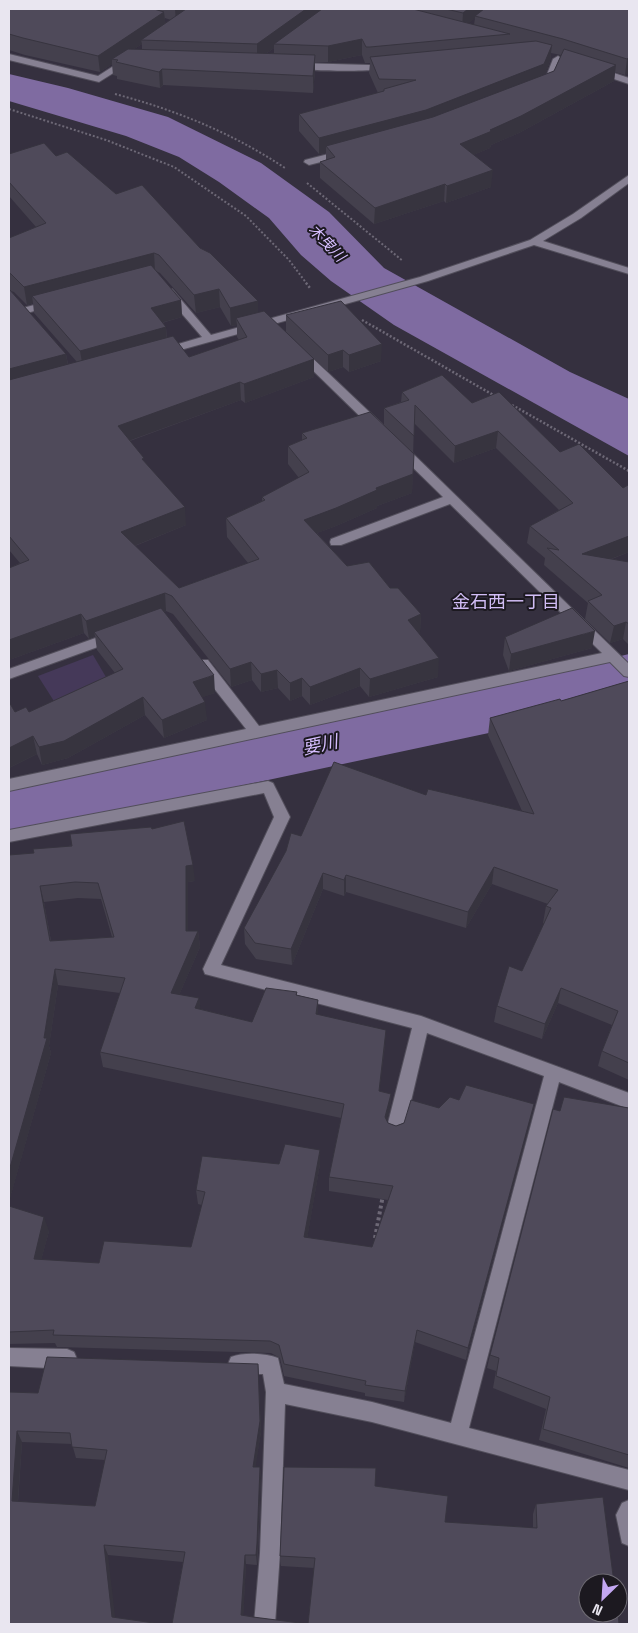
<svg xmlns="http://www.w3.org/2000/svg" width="638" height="1633" font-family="'Space Grotesk','Noto Sans JP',sans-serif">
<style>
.green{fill:#453959}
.water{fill:#7f6ba1}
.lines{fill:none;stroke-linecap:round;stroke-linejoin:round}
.river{fill:#7f6ba1;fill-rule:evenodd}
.minor-casing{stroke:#524e5b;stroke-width:2}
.path-far2{stroke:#6d6876;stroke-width:2;stroke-dasharray:2 2;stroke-linecap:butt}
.path-far1{stroke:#6d6876;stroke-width:2.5;stroke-dasharray:2 2;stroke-linecap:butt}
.path{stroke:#6d6876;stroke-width:4;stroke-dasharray:3 3;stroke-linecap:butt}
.minor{fill:#868092;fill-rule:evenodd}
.wall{fill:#44404d;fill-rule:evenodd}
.shaded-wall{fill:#37343f}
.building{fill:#4f4a5a;stroke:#37343f;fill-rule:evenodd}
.labels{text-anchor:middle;stroke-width:4;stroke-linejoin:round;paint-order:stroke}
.far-water-label{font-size:15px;font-style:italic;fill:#d5bdfe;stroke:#1c1920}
.neighbourhood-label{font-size:18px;fill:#d1bdf5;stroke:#1c1920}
.water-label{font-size:18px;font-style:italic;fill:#d5bdfe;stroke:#1c1920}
</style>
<rect width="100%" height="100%" fill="#35303f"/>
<!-- green -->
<path class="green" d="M93,655l20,34 -54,20 -21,-33z"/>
<!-- water -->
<path class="water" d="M9,74l59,14 100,29 93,46 68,49 55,56 186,104 59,27v57l-235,-131 -63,-44 -30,-26 -32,-37 -50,-36 -40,-25 -53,-21 -117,-35z"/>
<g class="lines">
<!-- river -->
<path class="river" d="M629,654v44l-98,26 -522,111v-51l522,-106z"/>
<defs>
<path id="minor" d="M9,54l89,22 28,-18 3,-1 5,3 -35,22 -90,-22z
M558,56l5,3c-5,12 -8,32 -23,29l-2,-2 6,-4 9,-23z
M296,63l74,2 20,-2 5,3c-9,7 -88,5 -102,2v-4z
M596,67l33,11v6l-36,-12v-4z
M344,150l5,3 -1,2 -39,10 -5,-3 1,-2z
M629,175v8l-48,35 -38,23 86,27v6l-95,-29 -106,36 -262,73h-8l-2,-2 2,-2 44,-13 -38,-44 -1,-2 1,-2h8l39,46 209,-58 110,-37 43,-26z
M53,300l6,3 -2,2 -34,9 -6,-3 2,-2z
M301,350l4,1 77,73 2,3 -2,3h-8l-77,-75 -2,-2z
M400,444l4,1 225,219v13l-5,-1 -14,-14 -601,129v-12l237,-50 -48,-61 -2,-4 2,-4h10l51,66 343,-73 -152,-149 -109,41h-10l-1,-3 1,-3 112,-42 -47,-46 -2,-3 2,-3z
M115,631l5,2 2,3 -2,3 -111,40v-10z
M268,781l5,2 17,34 -69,148 200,51 208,77v16l-70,-27 -90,346 160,42v20l-257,-68 -87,-18 -5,149 -5,71h-21l6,-71 6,-161 -3,-18h-25l-7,-3 -3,-7 3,-7c13,-5 34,-4 47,1l6,26 88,18 79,21 93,-347 -117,-43 -23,98 -3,6 -6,2 -6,-2 -3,-6 26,-103 -207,-54 -2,-5 71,-152 -10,-24 -255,49v-12z
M9,1348l58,1 7,3 3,7 -3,7 -7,3 -58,-3z
M629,1500v46l-7,-3 -6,-28 6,-12z"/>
</defs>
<!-- minor casing -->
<use href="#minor" class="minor-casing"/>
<!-- path-far2 -->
<path class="path-far2" d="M115,94c61,16 117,39 170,74
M9,109l97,31 68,27 72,49 43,44 18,24
M307,183l96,78"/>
<!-- path-far1 -->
<path class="path-far1" d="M306,283l4,5
M362,320l133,76
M512,405l117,66"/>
<!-- path -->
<path class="path" d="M375,1238l8,-43"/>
<!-- minor -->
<use href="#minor" class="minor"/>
</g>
<!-- wall -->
<path class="wall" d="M9,9h620v63l-4,3 -10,-3 -1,9 -95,52 -28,12 -1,3 -17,7 18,32 -45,16 -2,-2 -70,23 -54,-46v-16l6,-2v-7l-7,1 -20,-23v-17l79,-21 -9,-20 1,-10h-5l-3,-8 -34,7h-13v9l-2,22 -150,-8 -3,3 -43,-9v-3l-4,-1 -1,-11 -12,8 -75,-17 -16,-5zM165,18l6,2 -6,3zM475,18l-1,7 -6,-2zM142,44v5h-8zM274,48v5h-7zM551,53l10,2 -7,16 -9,4 5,-14z
M9,154l47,2 202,156 28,20v-17l95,46 -32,11 -6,-5 -15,5 -14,-13v18l-69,26 -4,-3 -111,41 14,20 42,64 -51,21 44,42 69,-25 -21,-26 -1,-19 36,-17v-4l37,-19 -11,-14v-18l14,-6v-7l82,-8v-17l17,-6 1,-10 40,-17 187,177 -17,7 17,3v83l-6,-6 -13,4 -25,-24 3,-16 -44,-38 1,-7 -18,-15 3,-17 29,-16 -63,-62 -42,15 -40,-40 -2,70 -35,13v2l-41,18 -19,7 30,33 43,22 31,26 -1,18 -2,1 20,44 -69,20 -9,-11 -50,19 -8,-9 -12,5 -12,-13 -17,4 -9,-12 -21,7 -58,-73 -7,-3 -2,1 51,81 -13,4 5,23 -43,18 -19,-23 -77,43 -26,7 -5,-11 -28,14v-66l6,10h14l86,-39 -18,-23 -2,-14 -6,3 -5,-6 -75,27v-92l11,-5 -11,-13v-312l27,-11 -27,-31zM156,271l4,2 36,40 24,-6 11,19 6,-1v12l2,3 -50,17 -22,-19 -1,-11 -4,-4 20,-6 -1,-17zM11,291l3,1 13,13 6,-2 1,10 43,49 -9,2 -2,-10z
M505,637l87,11 -83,23 -6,-16z
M629,681v399l-31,-14 4,-15 10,-26 -54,-22 -16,36 -48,-17 3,-16 25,-35 22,-48h-1l3,-17 2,-2 -56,-20 -26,44 -120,-36 -2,4 -21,-7 -31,76 -36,-6 -11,-15 -1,-16 57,-92 125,-41 96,16 -34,-76 2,-17 71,-17z
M152,829l43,52 -7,1v49h10l2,16 -21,48 20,3 1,11 52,13 45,-30v3l21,5v15l67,30 -6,46 12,3 -1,15 -3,12 1,2 8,3 63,-26 75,4 -3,15 -65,241 -51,-18 -11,60 -39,-6v-3l-81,-17 -4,-18 -9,-5 -214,-6 -2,-4 -46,1v-138l40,25 -8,29 58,3 92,-16 11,-42 -4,-1 -2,-14 83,-26 41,-14v14l-13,74 65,9 16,-47 -59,-9v-14l12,-59 -238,-51 -3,-15 20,-59 -62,-8 -9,61 2,7 -42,148 25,-348zM78,898l23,1 11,38 -61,4 -7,-39z
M629,1108v360l-90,-28 7,-31 -53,-21 3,-17 -9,-3 3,-13 70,-244z
M258,1364l3,68 -6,35h5l1,11 -3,75 -1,12 -11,-1 -3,51 10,2 55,7 6,-56 -33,-2 -1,-10 95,-70 70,36 88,6v-14l3,-10 83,120h-447l11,-62 -75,-7 -99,69v-232l29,1zM22,1442l50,2 4,14 29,2 -10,46 -77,-4z"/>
<!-- shaded-wall -->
<path class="shaded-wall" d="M175,9h18l-17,12z
M306,9h22l-54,35v4l-17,12v-16z
M468,9h18l-11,7v2l-13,11 1,-16z
M164,12l2,16 -25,12 1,4 -25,16 -5,-1v5l-12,8 -2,-16z
M362,39v16l-34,7v-16z
M552,45l-2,16 -7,20 -118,45 -99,20v7l-7,1v-16z
M315,55v16l-2,22v-17z
M629,57v15l-4,3 2,-16z
M616,65l-2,16 -95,52 -28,12 -1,3 -31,13 1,-17z
M162,69l1,16 -3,3 -1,-16z
M493,170l-2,17 -45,16 1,-17z
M445,184l-1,17 -70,23 1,-16z
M154,253l1,18 -123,25 1,7 -6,2 -3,-18z
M219,289l1,18 -24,6 -2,-18z
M181,300l1,17 -29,8 -2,-17z
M258,301v18l-22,-1 1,7 -6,1 -1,-18z
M166,327l1,17 -84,24 -3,-17z
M382,344l-1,17 -32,11v-17z
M343,350v17l-15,5v-17z
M66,354l3,18 -60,16v-19z
M314,359v18l-69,26 -1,-19z
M240,382l1,18 -121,44 -2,-18z
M498,431l-2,17 -42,15 1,-17z
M413,474l-1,19 -35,13v2l-41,18 -32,12v-18l72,-32z
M185,507l1,18 -62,25 -3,-18z
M629,536v16l-50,19 3,-17z
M165,593l1,18 -68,25 -4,-4 1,4 -6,3 -3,-18z
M81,614l3,19 -75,27v-20z
M421,614l-1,18 -13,6 1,-18z
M626,622l-3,17 -13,4 4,-17z
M595,631l-3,17 -83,23 2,-17z
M439,658l-1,19 -69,20 1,-18z
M251,662l1,18 -21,7 -1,-18z
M360,668v18l-50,19v-18z
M277,670l1,18 -17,4v-18z
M214,675l1,18 -20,7 -2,-18z
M302,678v18l-12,5v-18z
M143,697l2,18 -77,43 -26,7 -3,-18z
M205,702l2,18 -43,18 -2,-18z
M33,736l4,18 -28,14v-20z
M193,865l2,16 -7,1v65l-2,-16v-65z
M494,867l-2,17 -26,44 2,-16z
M323,873v16l-31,76 -1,-16z
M346,875v17l-2,4v-16z
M40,886l4,16 9,55 -3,-16z
M198,931l2,16 -27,62 -2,-16z
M55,969l3,16 -9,61 2,7 -42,149v-31l35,-133z
M561,988l-3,15 -16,36 3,-15z
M199,998l2,15 -6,-5z
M318,1000v15l-2,-1z
M386,1030l-1,15 -7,60 1,-14z
M391,1094l-1,15 -6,23 1,-15z
M534,1104l-3,15 -65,241 2,-12z
M320,1150v14l-15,87 -1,-14z
M44,1217l5,14 -11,41 -4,-13z
M417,1330l-2,12 -11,60 1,-11z
M258,1364l3,68 -7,46 -1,-11z
M17,1431l5,11 -5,70 -5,-11z
M260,1467l1,11 -4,87 -1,-10z
M104,1545l4,10 8,69 -4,-7z
M245,1555l1,9 -3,60 -2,-9z"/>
<!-- building -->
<path class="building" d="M9,9h145l10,3 -66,44 -75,-18 -14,-4z
M186,9h120l-49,35 -116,-4z
M322,9h91l97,25 -140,13h-4l-4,-8 -34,7 -54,-2z
M446,9h22l-5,4z
M484,9h145v48l-2,2 -64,-20 -88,-23z
M536,41l16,4 -8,19 -118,46 -107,28 -20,-24 85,-23v-2l32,-9 -37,-1 -9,-22z
M128,49l187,6 -2,21 -151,-7 -3,3 -43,-10 2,-2 -6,-1z
M564,49l52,16 -95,51 -31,14 2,1 -32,13 33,26 -46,16 -2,-2 -70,24 -55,-46 15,-5 -9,-11 107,-29 121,-46z
M44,143l12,13 11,-4 49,42 26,-9 58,63 10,5 48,48 -28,7 -11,-19 -25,6 -35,-40 -5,-2 -130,34 -13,-13 -2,-1v-35l37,-15 -37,-41v-28z
M151,265l30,35 -30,8 15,19 -86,24 -48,-55z
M9,289l57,65 -57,15z
M341,301l41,43 -33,11 -6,-5 -15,5 -42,-40z
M264,311l50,48 -70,25 -4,-2 -122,44 26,32 -2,1 43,48 -64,25 58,56 80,-29 -33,-41 39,-18 -3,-3 47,-25 -21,-26 19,-8 -5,-5 68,-21 44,42 -1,20 -37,14 1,2 -41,18 -32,12 43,46 22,-4 21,26h8l23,26 -13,6 31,38 -69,21 -10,-11 -50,19 -8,-9 -12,5 -13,-13 -16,4 -10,-12 -21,7 -58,-73 -7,-3 -79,28 -5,-7 -72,26v-72l20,-8 -20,-24v-156l164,-44 16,21 58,-20 -11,-19z
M442,375l30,28 27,-11 61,60 19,-8 44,44 5,-3 1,1v50l-47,18 47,8v62l-3,-2 -12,4 -26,-25 14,-6 -55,-47 12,2 -29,-24 43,-23 -75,-72 -43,15 -40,-41 -1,31 -30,-28 25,-8 -7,-8z
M161,608l53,67 -21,7 12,20 -43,18 -19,-23 -79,44 -25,6 -6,-11 -24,12v-46l6,10 11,-5 3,5 94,-43 -29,-37z
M572,608l23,23 -84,23 -6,-17z
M629,681v382l-27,-12 16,-40 -57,-23 -16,36 -48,-18 12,-40 13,5 29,-63 -5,-2 12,-16 -64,-23 -26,45 -122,-37 -2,5 -21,-7 -32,76 -36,-6 -11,-15 42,-77 5,-18 10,3 33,-74 92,33 2,-6 106,25 -44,-96 70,-19 1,2z
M184,821l9,44 -7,1v65h12l-27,62 28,5 -4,10 57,14 14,-34 31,4 -1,3 22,5 -2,14 70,16 -7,61 12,3 -6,23 3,6 8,3 8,-3 7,-23 28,8 11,-11 9,3 7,-15 68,19 -66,244 -51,-18 -12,61 -40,-6 1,-4 -82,-17 -5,-19 -9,-4 -217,-6 1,-5 -45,2v-126l35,11 -10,42 65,4 5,-22 87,6 14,-55 -9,-2 6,-34 77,8 6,-20 35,6 -16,87 68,10 21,-61 -64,-9 15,-73 -244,-52 25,-74 -70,-9 -11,69h3l-38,133v-316l25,-2 -1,-4 39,-3 -2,-12 81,-7 1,2zM75,882l23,1 16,54 -64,4 -10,-55z
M564,1097l65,11v347l-86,-26 7,-32 -54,-21 3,-18 -9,-3 63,-246 7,2z
M47,1357l211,7 2,57 -7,46h7l-3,76 -1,12h-11l-4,60 12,2 55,7 7,-66 -35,-2 4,-89 92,1 -1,18 73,10 -3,26 92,6 -1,-24 67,-7 11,86h-26v30h30l1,11h-447l13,-72 -81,-7 8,72 49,7h-152v-232l29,1zM17,1431l53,2 2,14 35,3 -12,56 -83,-5z"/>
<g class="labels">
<!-- far-water labels -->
<g class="far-water-label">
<text transform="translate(327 243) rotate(46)" y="5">木曳川</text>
</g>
<!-- neighbourhood labels -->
<g class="neighbourhood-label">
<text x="506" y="608">金石西一丁目</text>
</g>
<!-- water labels -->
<g class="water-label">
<text transform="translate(320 745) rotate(-12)" y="6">要川</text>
</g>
</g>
<!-- border -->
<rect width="638" height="1633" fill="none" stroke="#e9e6f0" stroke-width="20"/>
<!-- north arrow -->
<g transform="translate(603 1598) rotate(205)"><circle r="24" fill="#1c1920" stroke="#6e6b73"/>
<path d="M0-4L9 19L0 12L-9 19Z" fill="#c3a7f2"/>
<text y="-8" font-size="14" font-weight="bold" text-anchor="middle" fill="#e9e6f0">N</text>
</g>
</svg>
